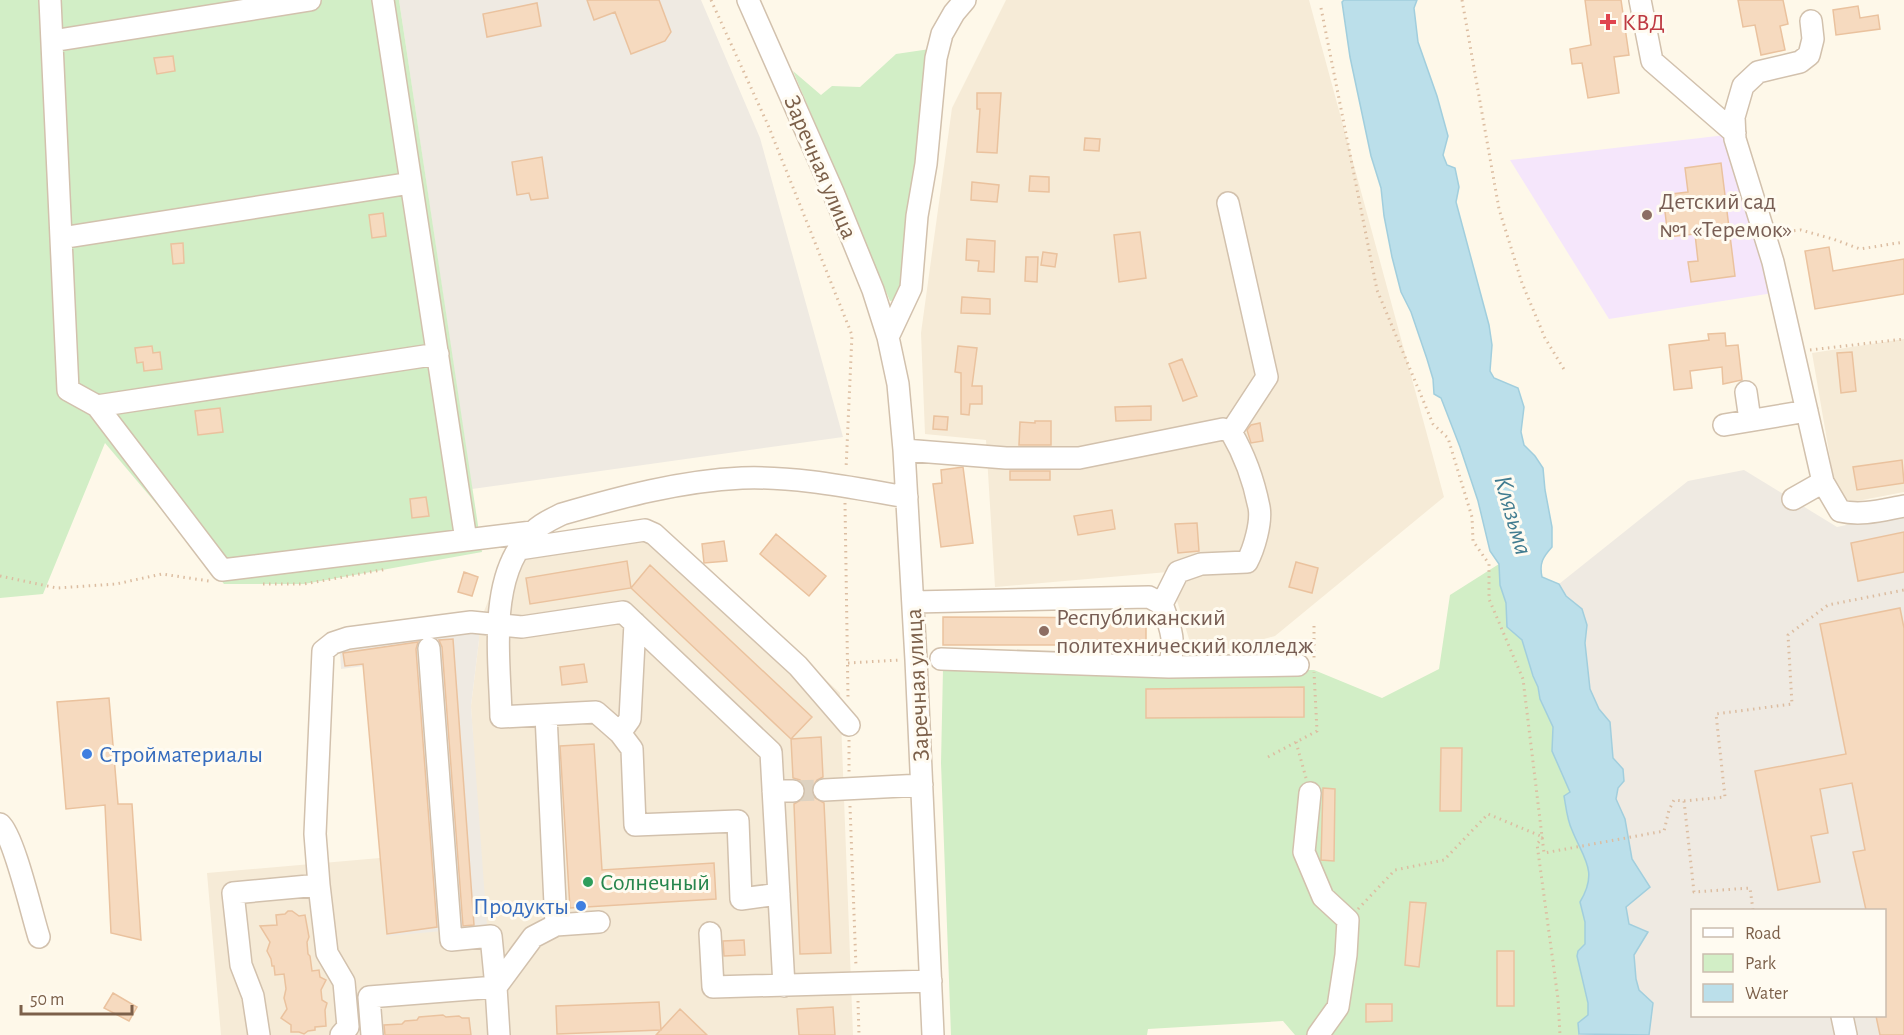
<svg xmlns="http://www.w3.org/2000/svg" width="1904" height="1035" font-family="'Alegreya Sans',sans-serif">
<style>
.residential{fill:#f6ebd7}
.industrial{fill:#efeae2;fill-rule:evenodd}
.education{fill:#f5e6fb}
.green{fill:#d2eec6}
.water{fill:#bbdfea;stroke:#a1cedd;stroke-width:1.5}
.building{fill:#f6dabf;stroke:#eac29e;stroke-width:1.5}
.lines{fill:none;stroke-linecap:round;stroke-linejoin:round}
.minor-tunnel{stroke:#ded2c1;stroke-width:21;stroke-dasharray:21 10;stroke-linecap:butt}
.minor-casing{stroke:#d2c1ad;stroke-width:24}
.path{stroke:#dcbda1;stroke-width:3;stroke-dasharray:1.5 4.5;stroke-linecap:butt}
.minor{stroke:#fff;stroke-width:21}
.health-dot{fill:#e0444e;stroke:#fffbf1;stroke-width:2}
.education-dot{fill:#8d6e63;stroke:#fffbf1;stroke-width:2}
.shop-dot{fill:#3f7fe0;stroke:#fffbf1;stroke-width:2}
.leisure-dot{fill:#2e9e5b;stroke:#fffbf1;stroke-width:2}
.labels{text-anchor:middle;stroke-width:6;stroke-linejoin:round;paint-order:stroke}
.health-label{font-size:24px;fill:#be3a42;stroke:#fffbf1;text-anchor:start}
.street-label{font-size:24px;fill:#7c604a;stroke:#fffbf1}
.education-label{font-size:24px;fill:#785e54;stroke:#fffbf1;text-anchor:start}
.shop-label{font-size:24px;fill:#366cbe;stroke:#fffbf1;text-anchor:start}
.leisure-label{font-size:24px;fill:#27864d;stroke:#fffbf1;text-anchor:start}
.water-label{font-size:26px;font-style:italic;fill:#417c90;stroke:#fffbf1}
</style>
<rect width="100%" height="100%" fill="#fef8e9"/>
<!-- residential -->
<path class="residential" d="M1006,0h303l135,497 -169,139 -80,22 -27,-86 -173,15 -9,-147 -61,-6 -4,-101 31,-225z
M1904,339v153l-57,11 -13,-22 -22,-128z
M657,523l183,170 13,342h-632l-14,-162 173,-15 7,78 88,-163 -4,-67 8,-66v-16l33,-83z"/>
<!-- industrial -->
<path class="industrial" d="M399,0h302l59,138 83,299 -371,52z
M1744,470l93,57 67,-14v522h-255l4,-31 -14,-14 -3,-11 -10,-72 23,-21 -17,-27 -16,-60 1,-11 -7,-45v-21l-11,-13 -9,-20 -5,-46 2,-18 -5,-16 -16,-13 -7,-12 129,-103zM1692,910h192v106h-192z
M479,624v16l-8,66 16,221 -100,9 -23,-270 -23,3 -1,-17z"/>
<!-- education -->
<path class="education" d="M1726,135l47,158 -164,26 -99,-159z"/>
<!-- green -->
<path class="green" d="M0,0h399l83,552 -178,32h-80l-119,-141 -62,151 -43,4z
M930,49l-25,239 -7,12 -8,1 -97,-230 28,24 11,-9 28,1 36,-33z
M1499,564l1,21 6,18 1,24 15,13 11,36 5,11 2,12 13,28 -1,11 18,54 -6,5c2,10 3,23 8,33 12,28 26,41 8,72l5,20v22l-7,7 -1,5 11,48v11l-10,8 1,12h-284l-12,-14 -135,8 -1,6h-196l-10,-272 2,-94 371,1 68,28 57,-29 11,-74z"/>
<!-- water -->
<path class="water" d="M1344,0h73l-3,8 4,34 19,54 11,40 -5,19 4,10 8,3 4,19 -3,15 33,123 3,20 -2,26 4,7 24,10 6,19 -3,25 3,13 11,11 8,12 2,22 7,37v20c-9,10 -13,16 -10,30l17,7 7,12 16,13 5,16 -2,18 5,46 9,20 11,13 3,36 10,11 1,12 -6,7 -2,11 9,20 7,40 18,28 -24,20 3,17 19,8 -14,23 2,24 3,11 14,13 -4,32 -70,-1 -1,-11 10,-8v-12l-11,-47 1,-5 7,-7v-22l-5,-20c19,-31 3,-44 -8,-72 -5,-10 -6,-23 -8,-34l6,-4 -18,-41 1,-24 -13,-28 -2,-12 -5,-11 -11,-36 -15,-13 -1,-24 -6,-18 -1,-21 -9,-13 -12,-50 -18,-54 -19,-49 -7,-4 -1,-15 -6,-20 -16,-47 -10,-20 -9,-35 -8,-41 -3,-28 -10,-32 -21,-99 -8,-55z"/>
<!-- building -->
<path class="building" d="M587,0h72l12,32 -6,9 -34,13 -16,-42 -21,8z
M1585,0h36l8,55 -15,2 5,36 -31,5 -6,-35 -10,1 -2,-15 21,-4z
M1738,0h45l5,24 -8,2 5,24 -24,5 -6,-30 -12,2z
M537,3l4,23 -54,11 -4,-23z
M1858,6l2,12 18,-3 2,14 -44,6 -3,-25z
M173,56l2,15 -18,3 -3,-16z
M977,93h24l-4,60 -20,-1 3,-43h-3z
M1085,138l15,1 -1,12 -15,-1z
M542,157l6,41 -17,2 -2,-7 -12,2 -5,-33z
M1721,163l14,113 -44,6 -3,-20 10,-1 -3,-27 -27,3 -5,-42 25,-3 -3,-24z
M1030,176l19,1v15l-20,-1z
M972,182l27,3 -2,17 -26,-2z
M383,213l3,23 -14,2 -3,-23z
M1140,232l6,46 -27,4 -5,-47z
M967,239l28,2 -1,31 -16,-1 1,-10 -13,-1z
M183,243l1,20 -11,1 -2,-20z
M1829,247l4,24 71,-12v35l-89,15 -10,-58z
M1043,252l14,2 -2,13 -14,-2z
M1026,257h12l-1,25 -12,-1z
M962,297l28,2v15l-29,-1z
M1725,333l1,13 12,-1 4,35 -19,4 -1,-17 -32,4 2,17 -18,2 -5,-45 40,-5 -1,-6z
M152,346l1,7 7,-1 2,17 -18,2 -1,-9 -6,1 -2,-15z
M958,346l19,2 -5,38h10v18h-12l-1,11 -8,-1v-41l-6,-1z
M1852,352l4,39 -15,2 -4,-40z
M1182,359l15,37 -14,5 -14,-37z
M1151,406v14l-35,1 -1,-14z
M220,408l3,24 -25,3 -3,-24z
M934,416l14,1 -1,13 -14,-1z
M1035,421h16v24h-32l1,-23 15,1z
M1260,423l3,18 -12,2 -4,-13 4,-5z
M1902,460l2,23 -47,7 -4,-23z
M963,467l10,76 -32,4 -8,-63 9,-1 -1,-13z
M1010,471h40v9h-40z
M426,497l3,19 -17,2 -2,-19z
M1112,510l3,19 -37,6 -4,-19z
M1197,523l2,28 -21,2 -3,-29z
M1904,532v40l-46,9 -7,-38z
M776,534l50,42 -17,20 -49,-42z
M724,541l3,20 -23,2 -2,-19z
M627,561l4,27 -101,16 -4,-26z
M1296,562l22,6 -6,25 -23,-6z
M650,565l162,152 -21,22 -160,-151z
M464,572l14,5 -6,19 -14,-4z
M1900,608l4,20v407h-24l-4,-19h8v-106h-18l-13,-58 12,-2 -13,-67 -32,6 8,44 -17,3 9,46 -42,8 -23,-119 91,-17 -26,-130z
M943,617l203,1v27h-203z
M453,639l21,286 -11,1 -21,-279 -3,-7z
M418,642l-2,7 21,278 -50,7 -24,-270 -18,2 -2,-13z
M584,664l3,18 -25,3 -2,-18z
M1304,687v30l-158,1v-29z
M109,698l9,106h14l9,136 -30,-7 -6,-128 -39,4 -9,-107z
M821,737l2,40 -6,3 -6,10 3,7 10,6 7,150 -31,1 -6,-150 10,-6 2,-8 -6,-10 -7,-2 -2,-39z
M594,744l8,126 112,-7 2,36 -146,9 -10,-162z
M1441,748h21l-1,63h-21z
M1323,788l12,1 -1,72 -13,-1z
M1410,902l16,1 -7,64 -14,-2z
M288,911h4l7,5 6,-1 4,22 -2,5 1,12 2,2 2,15 7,-1 1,7 6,3 -5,10 1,10 5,3 -2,7 1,16 -11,1v3l-7,1 -4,3 -5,-2h-8v-7l-10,-7 6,-9 -3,-11 2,-9 -2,-15 -9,1 -1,-9h-2l-1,-7 -4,-8 3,-9 -10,-16 17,-1 -1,-10 9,-1z
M744,940l1,15 -21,1 -1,-15z
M1497,951h17v55h-17z
M113,993l24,14 -8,14 -25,-13z
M659,1002l2,28 -104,4 -1,-28z
M1366,1004h26v17l-26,1z
M833,1007l2,28h-36l-2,-26z
M680,1009l27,26h-51z
M443,1015l3,2 13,-1 3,2h7l2,17h-86l-1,-10 18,-1 3,-3 12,-1 2,-3z"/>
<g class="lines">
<!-- minor-tunnel -->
<path class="minor-tunnel" d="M793,791l31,-1"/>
<defs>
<path id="minor" d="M50,0l18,390 29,16 125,164 310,-38
M383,0l83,540
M748,0l85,192 40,98 15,47 10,47 6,66 12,210 17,375
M1640,0l12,61 83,72
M1811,21l2,18 -4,16 -9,7 -42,10 -15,14 -9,31 1,22 38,123 50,220 17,29c22,5 42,-1 64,-5
M52,41l258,-41
M1228,203l39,174 -36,55
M61,238l350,-55
M888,337l23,-49 6,-72 9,-52 10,-106 6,-24 12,-21 11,-13
M1746,392l4,28
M97,406l341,-52
M1724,425l83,-14
M904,450l102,8h73l144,-29 8,3c13,22 23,50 28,75 3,15 -5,42 -12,55l-46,2 -23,8 -16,32
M1793,499l30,-17
M519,549l126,-19 9,4 144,132 51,59
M913,602l236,-5 13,7c9,25 14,36 7,63l129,-2
M429,648l22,292 40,-4 5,51 37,-50 23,-12
M941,659l228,8
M546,715l10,210 43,-3
M620,733l10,-14 5,-96
M824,790l98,-5
M773,791h20
M1310,793l-6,59 19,45 25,23 -2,35 -8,52 -20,28
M0,824c14,12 32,91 39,113
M319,885l8,68 17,29 4,45 -7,8
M779,894l-38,5 -3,-78 -103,4 -3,-76 -12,-16 -24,-21 -95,5c-1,-57 -15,-145 33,-186 8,-8 18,-12 28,-17 59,-17 118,-33 180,-36 55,-2 111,10 165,19
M710,933l3,54 218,-6
M1842,1016l4,19
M259,1035l-6,-39 -12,-31 -8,-72 86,-8 -4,-51 8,-183 10,-8 15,-5 123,-16 51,5 101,-15 148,140 13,234
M372,1035l-3,-38 127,-10 3,48"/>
</defs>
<!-- minor casing -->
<use href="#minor" class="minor-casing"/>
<!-- path -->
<path class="path" d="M711,0l57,125 84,210 -6,134
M1462,0l37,209 23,74 23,55 20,33
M1321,8l56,282 56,134 15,14 24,79 1,24 16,23v35l34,80 21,174 120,-22 5,-21 5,-10 10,1 10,91 56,-4 3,22
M1782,232l19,-2 32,9 27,10 44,-7
M1810,350l94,-11
M845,503l3,194
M0,576l57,12 59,-4 46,-10 47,7
M263,584h41l83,-15
M1314,626v32
M848,663l52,-3
M849,740v32
M1296,742l10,36
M1268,757l49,-26 -3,-59
M1684,801l41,-4 -9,-83 76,-10 -4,-69 40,-30 76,-15
M850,806l6,161
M1543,837l-6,7 21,155 2,36
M1358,909l37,-39 49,-10 44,-46 55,23
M858,1001l1,34"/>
<!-- minor -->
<use href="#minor" class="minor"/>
</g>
<!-- markers -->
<path class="health-dot" d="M1605 13h6v6h6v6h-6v6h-6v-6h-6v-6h6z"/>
<g class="education-dot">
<circle cx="1647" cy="215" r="6"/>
<circle cx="1044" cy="631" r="6"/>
</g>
<g class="shop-dot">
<circle cx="87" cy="754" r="6"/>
<circle cx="581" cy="906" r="6"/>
</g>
<circle class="leisure-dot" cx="588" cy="882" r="6"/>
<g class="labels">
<!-- health labels -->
<g class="health-label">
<text x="1622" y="30">КВД</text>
</g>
<!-- street labels -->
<g class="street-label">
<text transform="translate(821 167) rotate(67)" y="8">Заречная улица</text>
<text transform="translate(917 685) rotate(-93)" y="8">Заречная улица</text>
</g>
<!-- education labels -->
<g class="education-label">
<text x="1659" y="209">Детский сад<tspan x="1659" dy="28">№1 «Теремок»</tspan></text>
<text x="1056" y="625">Республиканский<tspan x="1056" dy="28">политехнический колледж</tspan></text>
</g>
<!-- shop labels -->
<g class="shop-label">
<text x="99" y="762">Стройматериалы</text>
<text x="569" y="914" text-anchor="end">Продукты</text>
</g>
<!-- leisure labels -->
<g class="leisure-label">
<text x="600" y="890">Солнечный</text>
</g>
<!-- water labels -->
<g class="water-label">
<text transform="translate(1514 515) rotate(74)" y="9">Клязьма</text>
</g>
</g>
<!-- legend -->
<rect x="1691" y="909" width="195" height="108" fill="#fffbf1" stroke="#cbbdae" stroke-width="1.5"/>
<rect x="1703" y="928" width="30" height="9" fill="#ffffff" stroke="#cbbdae" stroke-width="1.5"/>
<text x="1745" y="939" font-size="18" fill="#7c604a">Road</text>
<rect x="1703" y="954" width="30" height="18" fill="#d2eec6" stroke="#cbbdae" stroke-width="1.5"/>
<text x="1745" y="969" font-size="18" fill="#7c604a">Park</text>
<rect x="1703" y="984" width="30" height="18" fill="#bbdfea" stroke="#cbbdae" stroke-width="1.5"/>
<text x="1745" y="999" font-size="18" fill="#7c604a">Water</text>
<!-- scale -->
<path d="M21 1005v9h111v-9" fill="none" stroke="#7c604a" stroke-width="3"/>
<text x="30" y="1005" font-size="18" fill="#7c604a" stroke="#fffbf1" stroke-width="4.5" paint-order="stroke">50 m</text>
</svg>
